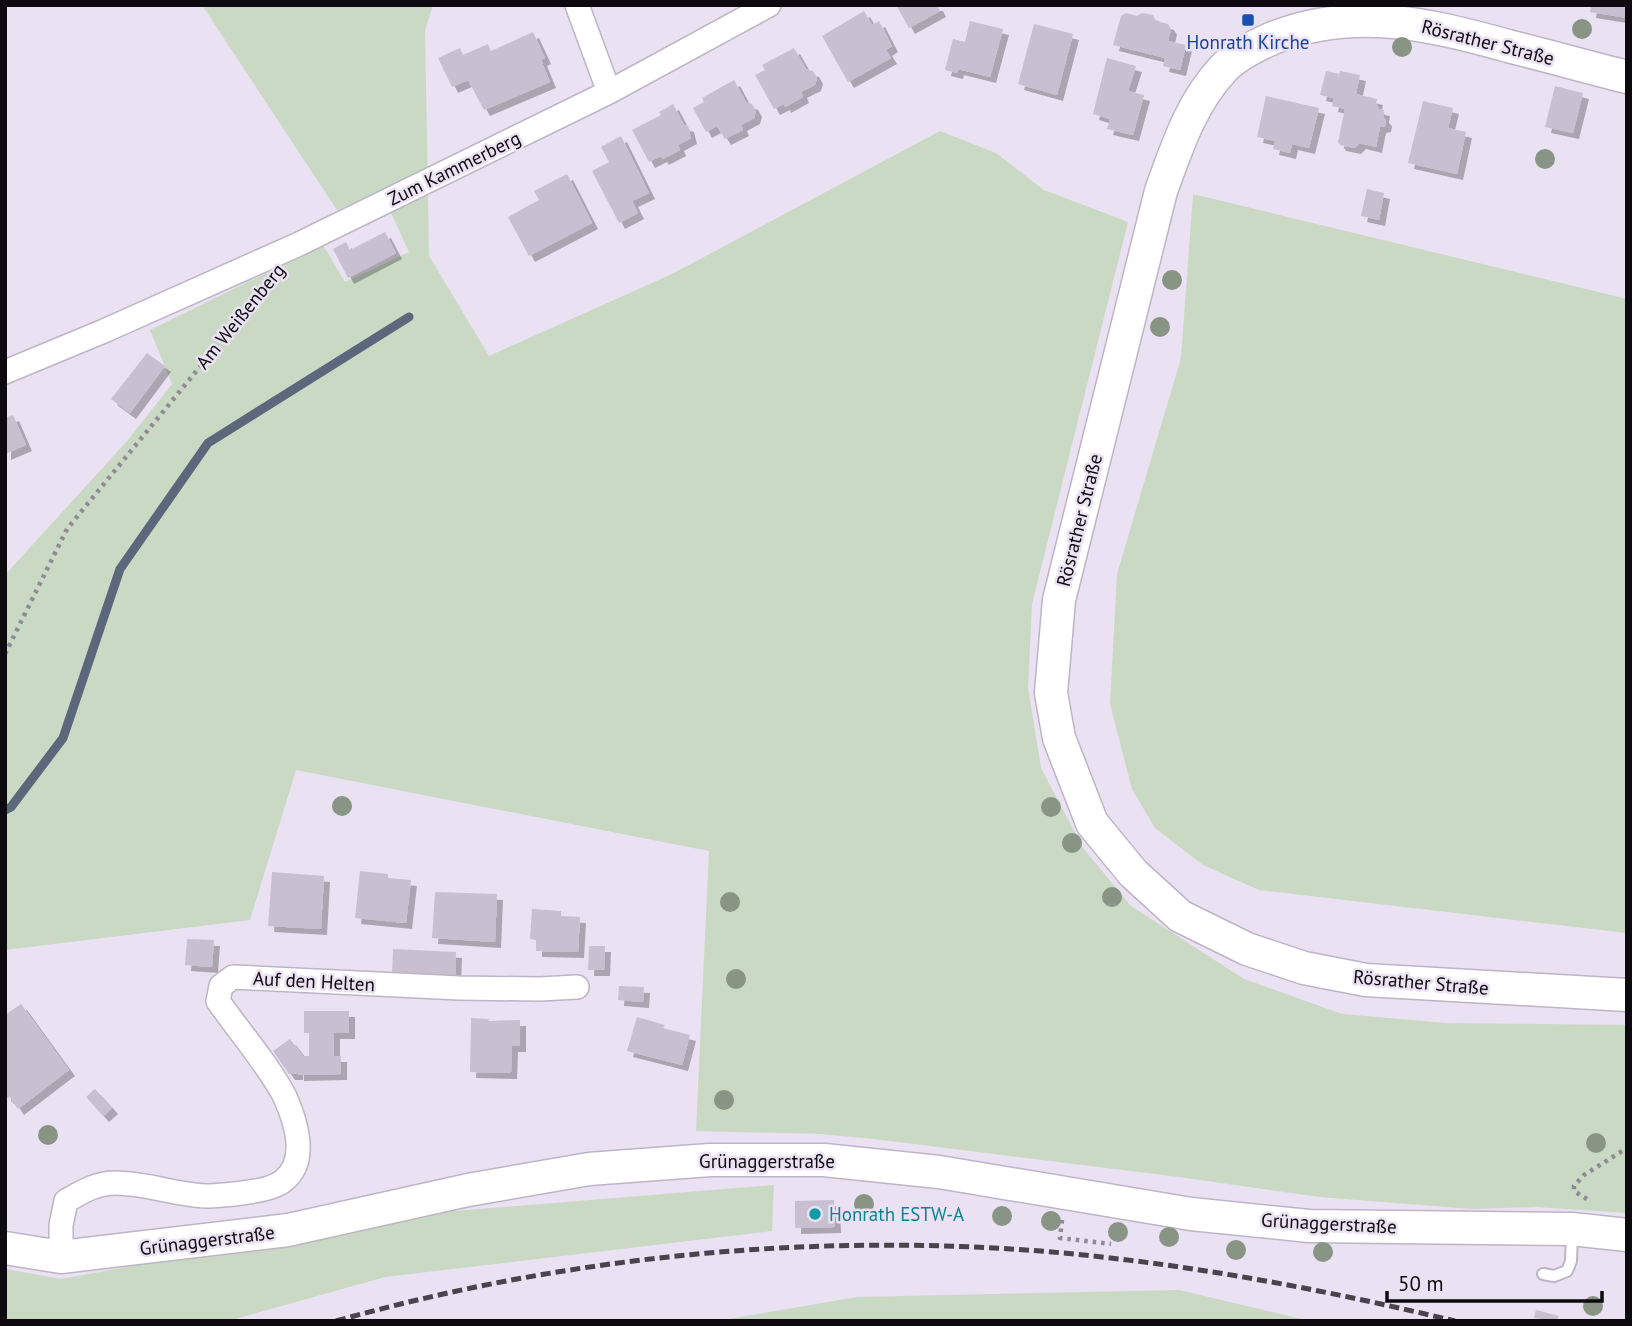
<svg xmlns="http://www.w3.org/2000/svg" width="1632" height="1326" font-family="'PT Sans',sans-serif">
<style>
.green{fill:#c9d9c4}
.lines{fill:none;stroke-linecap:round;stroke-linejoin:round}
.stream{stroke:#5b687c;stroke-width:9}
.building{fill:#c8c0d0;filter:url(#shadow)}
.lane-casing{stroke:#bdb5c5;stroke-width:14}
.street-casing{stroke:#bdb5c5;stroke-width:26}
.secondary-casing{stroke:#bdb5c5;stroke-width:35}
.path{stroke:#908a96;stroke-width:4.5;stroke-dasharray:3.5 5;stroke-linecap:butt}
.lane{stroke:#fff;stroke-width:10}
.street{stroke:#fff;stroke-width:23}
.secondary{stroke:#fff;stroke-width:32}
.rail{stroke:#48434c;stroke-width:5;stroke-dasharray:10 5;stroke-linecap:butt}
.tree{fill:#889585}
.transit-dot{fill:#1a4fb4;stroke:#eae1f2;stroke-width:2.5}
.culture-dot{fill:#0f9aa8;stroke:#eae1f2;stroke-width:2.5}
.labels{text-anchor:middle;stroke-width:5;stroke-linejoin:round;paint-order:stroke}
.transit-label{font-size:19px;fill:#164399;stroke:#eae1f2}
.street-label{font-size:19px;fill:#0d0a0f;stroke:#eae1f2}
.culture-label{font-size:19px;fill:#0d838f;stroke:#eae1f2;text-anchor:start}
</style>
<defs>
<filter id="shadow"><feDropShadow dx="6" dy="6" stdDeviation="0" flood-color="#0004"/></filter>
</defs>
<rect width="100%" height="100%" fill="#eae1f2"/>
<!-- green -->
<path class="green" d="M202,5h231l-8,25 4,226 60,100 183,-82 268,-143 56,22 48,37 84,32 -96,382 -4,84 13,80 42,80 48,58 113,73 98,35 103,9 182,2v188l-91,-6 -64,2 -152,-12 -141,-20 -305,-38 -53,-5 -125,-3 13,-280 -413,-81 -46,150 -245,30v-375l123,-135 44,-56 -22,-54 173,-85 22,37 64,-30 -28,-61 -44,19z
M1193,194l434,105v634l-368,-43 -56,-25 -48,-37 -23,-39 -22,-85 7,-130 64,-216z
M774,1185l-2,46 -387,46 -157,44h-223v-52l56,10 357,-65z
M1179,1290l131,31h-593l140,-24z"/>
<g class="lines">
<!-- stream -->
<path class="stream" d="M5,810l6,-3 52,-69 57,-169 88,-126 201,-126"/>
</g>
<!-- building -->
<path class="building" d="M896,5h41l3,6 -31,17z
M1591,5h36v13l-37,-6z
M864,11l8,14 7,-4 13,25 -6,4 5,8 -43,24 -26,-46z
M1126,13l11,3 5,-3 11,2 3,6 12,3 3,5 -3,12 18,4 -6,25 -17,-4 2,-8 -52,-13 8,-29z
M970,21l33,8 -13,48 -32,-8 -1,4 -12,-3 8,-31 12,3z
M1034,24l39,10 -16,61 -39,-11z
M533,32l12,26 -4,2 9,22 -66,28 -16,-30 -16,7 -14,-29 22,-10 3,7 25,-11 3,7z
M794,48l12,21 7,2 4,7 -2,7 -14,7 2,5 -18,10 -1,-3 -10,5 -19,-34 10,-5 -3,-5z
M1107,58l29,8 -8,25 16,4 -11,40 -26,-6 3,-10 -17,-5z
M1326,71l13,3 -6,24 -13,-3z
M1340,71l20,4 -4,19 21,5 -1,5 3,5 5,1 -1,7 3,3 -1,6 -5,1 -4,20 -16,-4 -5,5 -15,-3 -2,-3 7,-33 -13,-3z
M734,80l12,22 6,2 4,7 -2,7 -13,7 2,5 -18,9 -8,-13 -11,6 -13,-24 11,-6 -2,-4z
M1555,86l28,7 -10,40 -28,-6z
M1266,96l53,12 -10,40 -17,-4 -2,9 -17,-4 2,-8 -18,-4z
M1423,101l30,7 -5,20 18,4 -9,42 -49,-11z
M673,104l11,21 4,1 3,12 -13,7 2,5 -17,9 -2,-3 -12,6 -17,-32 29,-15 -2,-3z
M621,136l28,57 -17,8 6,12 -19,10 -27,-52 17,-9 -8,-15z
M567,174l25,49 -63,33 -21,-39 31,-17 -5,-9z
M1367,189l17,4 -5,27 -18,-4z
M385,232l11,21 -48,25 -15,-29 13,-7 4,8z
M147,353l18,13 -35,47 -19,-14z
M13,415l13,30 -21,9v-36z
M360,871l28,3v4l23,2 -5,43 -51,-5z
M272,872l52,4 -3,53 -53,-3z
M435,892l62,2 -2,48 -63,-4z
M532,909l29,2v5l19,1 -2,35 -42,-1v-11l-6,-1z
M187,939l27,1 -2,27 -27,-2z
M589,946h16l-1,24h-16z
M393,949l63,3 -1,26 -63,-3z
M619,986l25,1 -1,15 -25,-2z
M21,1004l48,66 -51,39 -8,-12 -2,1 -3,-3v-80z
M304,1011h45v22h-15v23h7v18l-43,1 -1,-19v18h-8l-16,-23 17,-12 13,17h6v-23h-5z
M637,1017l28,8 -2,3 27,7 -8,30 -55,-14z
M471,1018l18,1 -1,2 32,-1v26h-8l-1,27 -41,-1z
M95,1089l17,19 -9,8 -17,-19z
M834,1200l1,27 -40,1v-27z
M1536,1310l23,6 -2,5 -23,-3z"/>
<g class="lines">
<defs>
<path id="lane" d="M1543,1274l11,2 13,-5 4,-10 1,-30"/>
<path id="street" d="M577,5l32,87
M5,372l99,-41 195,-87 310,-152 160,-87
M61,1257v-32l5,-24c16,-9 30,-18 49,-18 32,0 65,13 95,13 17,-1 60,-4 73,-15 26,-20 13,-59 2,-84 -15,-30 -47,-67 -67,-96l3,-15 12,-9 226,11 81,1 37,-2"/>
<path id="secondary" d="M1627,77c-40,-10 -79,-21 -119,-31 -79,-22 -155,-40 -235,-8 -16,7 -37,17 -50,31 -32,34 -46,78 -62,122l-102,409 -8,93 8,45 33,85 41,50 47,43 67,33 57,19 62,12 261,15
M5,1248l56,9 227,-27 180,-40 121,-21 121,-9h114l115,12 252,42 118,12 263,3 55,6"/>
</defs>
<!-- lane casing -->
<use href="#lane" class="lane-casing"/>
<!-- street casing -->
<use href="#street" class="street-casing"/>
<!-- secondary casing -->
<use href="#secondary" class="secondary-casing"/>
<!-- path -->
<path class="path" d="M5,654l62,-125 195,-238
M1587,1199l-13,-8v-5l10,-11 43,-27
M1062,1220l-2,18 51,6"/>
<!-- lane -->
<use href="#lane" class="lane"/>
<!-- street -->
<use href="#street" class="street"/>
<!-- secondary -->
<use href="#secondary" class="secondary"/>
<!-- rail -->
<path class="rail" d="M336,1321c231,-65 477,-89 716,-69 136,12 270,37 403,69"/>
</g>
<!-- trees -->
<g class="tree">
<circle cx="1582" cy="29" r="10"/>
<circle cx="1402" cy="47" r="10"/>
<circle cx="1545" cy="159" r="10"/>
<circle cx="1172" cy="280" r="10"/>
<circle cx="1160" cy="327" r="10"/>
<circle cx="342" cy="806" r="10"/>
<circle cx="1051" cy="807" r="10"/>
<circle cx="1072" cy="843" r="10"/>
<circle cx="1112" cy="897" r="10"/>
<circle cx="730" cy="902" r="10"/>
<circle cx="736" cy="979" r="10"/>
<circle cx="724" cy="1100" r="10"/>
<circle cx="48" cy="1135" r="10"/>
<circle cx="1596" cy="1143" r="10"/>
<circle cx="864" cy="1204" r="10"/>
<circle cx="1002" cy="1216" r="10"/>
<circle cx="1051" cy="1221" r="10"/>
<circle cx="1118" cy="1232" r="10"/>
<circle cx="1169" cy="1237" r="10"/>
<circle cx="1236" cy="1250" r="10"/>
<circle cx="1323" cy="1252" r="10"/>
<circle cx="1593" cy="1306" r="10"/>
</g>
<!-- markers -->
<rect class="transit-dot" x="1241" y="13" width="14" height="14" rx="3.5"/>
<circle class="culture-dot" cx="815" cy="1214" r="7"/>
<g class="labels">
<!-- transit labels -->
<g class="transit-label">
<text x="1248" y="49">Honrath Kirche</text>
</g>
<!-- street labels -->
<g class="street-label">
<text transform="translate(1488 42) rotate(14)" y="7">Rösrather Straße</text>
<text transform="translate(454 168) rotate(-26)" y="7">Zum Kammerberg</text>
<text transform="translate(240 316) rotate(-51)" y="7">Am Weißenberg</text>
<text transform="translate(1079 520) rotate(-76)" y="7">Rösrather Straße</text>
<text transform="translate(314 981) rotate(3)" y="7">Auf den Helten</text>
<text transform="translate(1421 982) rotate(5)" y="7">Rösrather Straße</text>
<text x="767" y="1168">Grünaggerstraße</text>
<text transform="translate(1329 1223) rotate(3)" y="7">Grünaggerstraße</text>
<text transform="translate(207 1240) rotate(-7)" y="7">Grünaggerstraße</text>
</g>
<!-- culture labels -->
<g class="culture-label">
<text x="829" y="1221">Honrath ESTW-A</text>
</g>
</g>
<!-- border -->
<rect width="1632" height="1326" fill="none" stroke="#0d0a0f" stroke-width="14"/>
<!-- scale -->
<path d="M1387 1291v10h215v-10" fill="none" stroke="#0d0a0f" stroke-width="3.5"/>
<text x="1398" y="1291" font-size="21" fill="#0d0a0f" stroke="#eae1f2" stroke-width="5" paint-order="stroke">50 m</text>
</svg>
